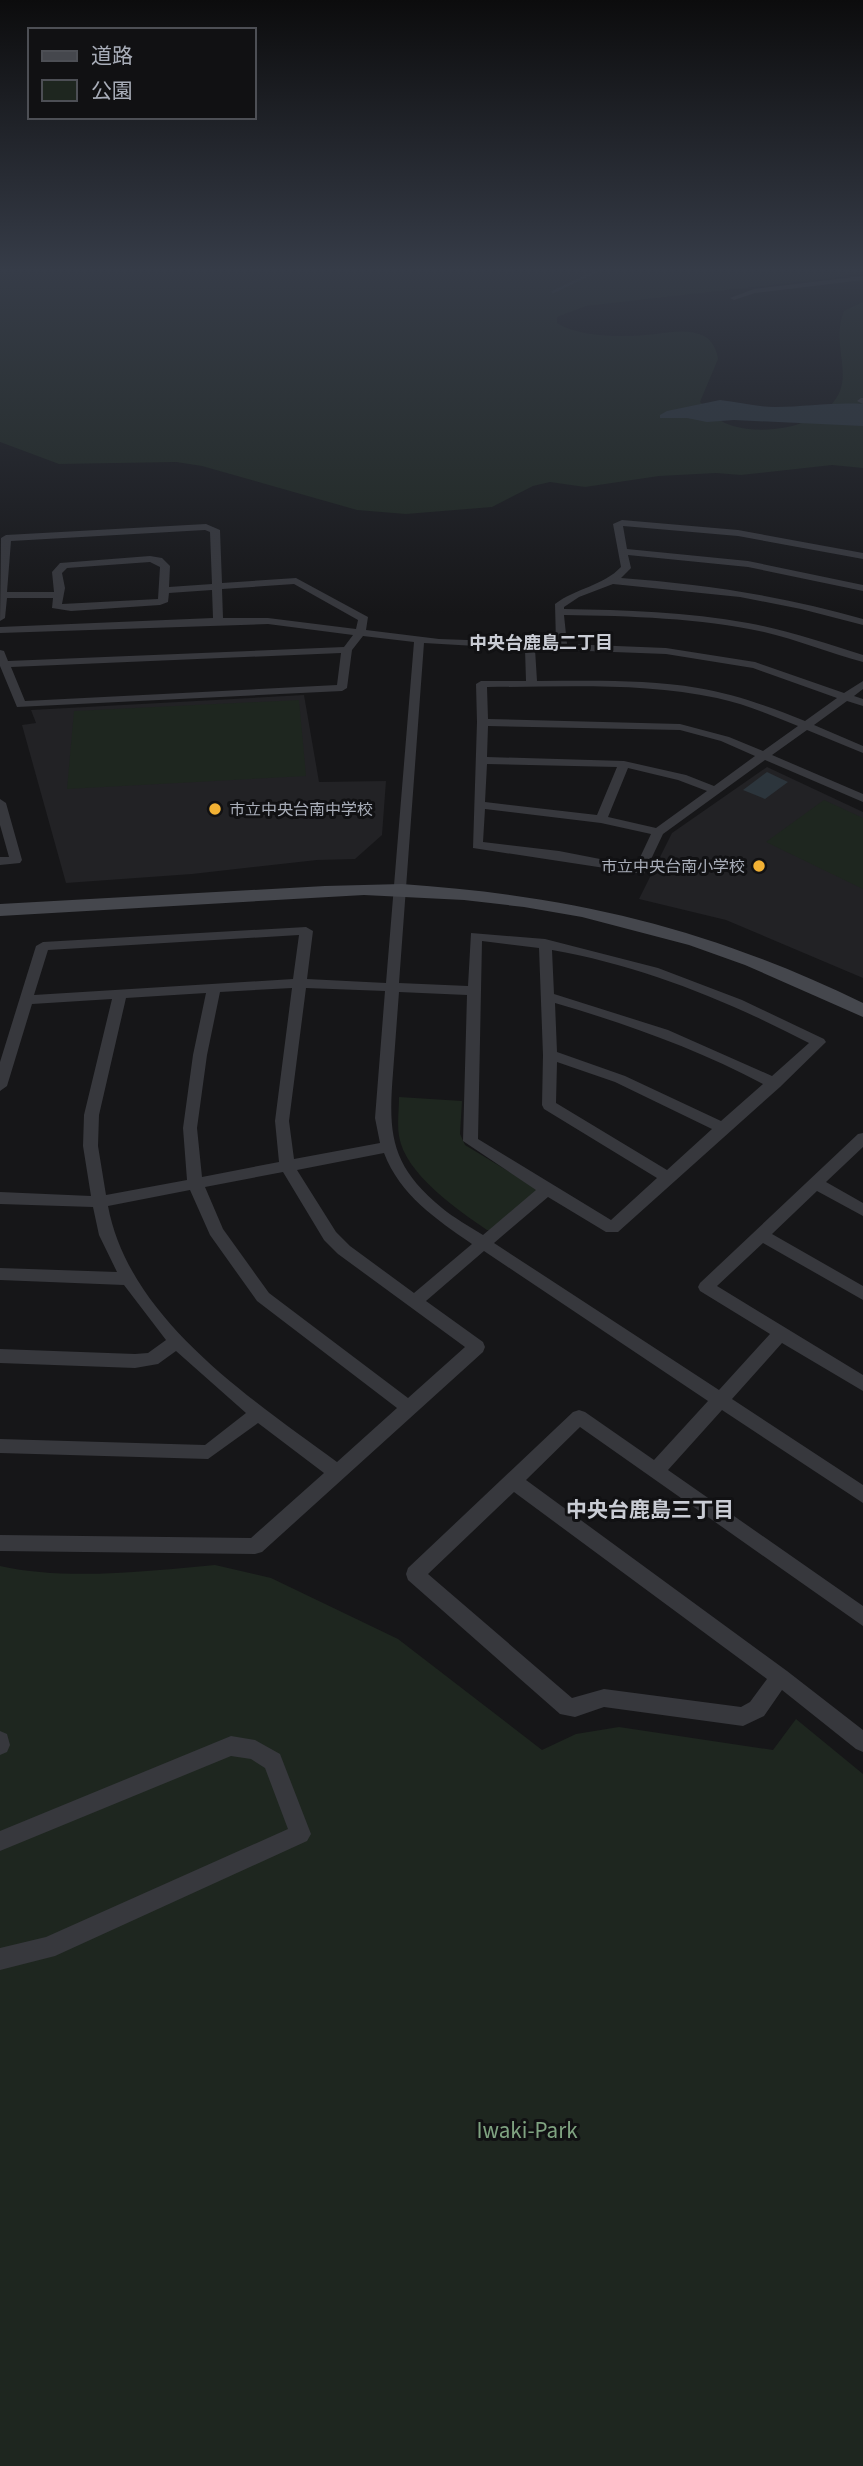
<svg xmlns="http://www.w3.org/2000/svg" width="863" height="2466" font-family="'Source Sans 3','Noto Sans JP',sans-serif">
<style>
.built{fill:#222225}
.green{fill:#1e261f}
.water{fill:#2c353c}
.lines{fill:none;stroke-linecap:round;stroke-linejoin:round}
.stream{stroke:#2c353c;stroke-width:2.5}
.street{fill:#37383d;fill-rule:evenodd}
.secondary{fill:#45474d;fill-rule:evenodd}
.poi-dot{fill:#f2b134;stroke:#111113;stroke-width:2.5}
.labels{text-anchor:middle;stroke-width:6;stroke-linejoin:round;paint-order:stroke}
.far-poi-label{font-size:16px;fill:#a8adb8;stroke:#111113;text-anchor:start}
.far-neighbourhood-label{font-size:18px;font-weight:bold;fill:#c9ccd4;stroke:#111113}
.neighbourhood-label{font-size:21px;font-weight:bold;fill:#c9ccd4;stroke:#111113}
.near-park-label{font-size:23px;fill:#7fa381;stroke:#111113}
</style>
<rect width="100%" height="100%" fill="#161618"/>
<!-- built -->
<path class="built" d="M304,695l15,87 67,-1 -4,54 -27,24 -38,1 -125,14 -126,9 -44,-158 14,-2 -5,-13z
M767,767l96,45v166l-137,-58 -87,-21 33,-66z"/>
<!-- green -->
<path class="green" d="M0,269h863v3l-31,6 -246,28 -29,11v6c22,14 61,14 87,12 18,-1 43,-8 60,1 8,4 13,14 14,23l-18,43c8,6 17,17 25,21 34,15 100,5 115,-32 9,-24 -8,-51 4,-80l19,-9v166l-31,-3 -91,10 -25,-2 -57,3 -74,11 -35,-5 -17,4 -41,21 -86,7 -49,-4 -155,-44 -26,-4 -117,2 -59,-22z
M299,700l7,76 -239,13 7,-78z
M824,800l39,18v71l-97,-47z
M399,1097l63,4 -2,33 5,11 71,43v6l-43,36h-6c-29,-20 -82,-56 -88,-94 -2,-12 0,-26 0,-39z
M215,1565l56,13 127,61 144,111 34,-16 43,-7 154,23 23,-31 67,55v692h-863v-900c67,15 147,5 215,-1z"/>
<!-- water -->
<path class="water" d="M720,400c18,2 37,7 55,7 30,0 59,-5 88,-3v22l-129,-6 -27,2 -20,-4h-27v-3l7,-4z
M767,772l21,10 -23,17 -22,-9z"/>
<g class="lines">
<!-- stream -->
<path class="stream" d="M553,292l48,-23"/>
<!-- street -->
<path class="street" d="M863,276v4l-108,13 -21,7 -4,-2 24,-9z
M861,398h2v6l-6,-3z
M622,520l116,10 125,23v6l-125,-23 -115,-10 4,23 121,12 115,24v6l-115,-24 -120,-12 3,13 -10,10c82,6 163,18 242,41v6l-62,-16 -61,-12 -127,-13 -34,13 -15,10v2c62,1 123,3 184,14 39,7 77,20 115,32v7c-33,-9 -65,-22 -99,-30 -65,-14 -133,-16 -200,-17l3,29 99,4 89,14 89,31 19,-12v8l-9,7 9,3v7l-16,-5 -33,24 49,21v7l-56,-23 -35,25 91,39v8l-98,-42 -102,74 -19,40 -171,-26 4,-126 -1,-38 5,-3h45l-1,-32 -101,-6 -25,340 69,3 3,-53 74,6 113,29 84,32 82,39 2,3 -46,45 -162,145h-12l-58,-35 -54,46 225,147 51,-56 -70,-43 -2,-4 2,-4 158,-149 5,-1v14l-37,35 37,21v13l-46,-25 -45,43 91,52v14l-100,-57 -46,43 146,89v16l-81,-48 -50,56 131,86v18l-141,-93 -54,60 195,136v20l-283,-199 -54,53 261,191 76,59v22l-7,-3 -74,-59 -18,26 -21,10 -139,-19 -29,10 -15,-3 -152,-134 -2,-6 2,-6 165,-156 6,-2 6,2 69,48 54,-59 -224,-150 -58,50 57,41 2,5 -2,5 -221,200 -7,2 -255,-3v-16l251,3 73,-65 -66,-50 -50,36 -208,-6v-14l205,6 41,-32 -70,-62 -18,13 -23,4 -135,-5v-14l135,5 13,-1 18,-13 -42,-55 -124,-5v-12l117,4 -18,-37 -6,-28 -93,-3v-12l91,4 -8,-50 1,-31 28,-116 -80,5 -25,82 -7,5v-29l36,-116 7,-4 263,-15 7,4 -6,48 79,4 28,-341 -51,-6 -11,14 -5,38 -5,3 -325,16 -17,-41v-16l4,1 4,10 336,-14 9,-12 -85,-11 -268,9v-6l213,-9 -1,-28 -43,3 -1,9 -8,3 -89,6 -19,-3 1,-10h-46l-2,20 -5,3 1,-83 5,-3 200,-11 14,6 2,53 74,-5 72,39 -2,13 73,9 117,4 -1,-39c21,-16 48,-18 66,-37l-8,-43zM205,530l5,2 2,52 -43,3 1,-21 -8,-8 -12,-2 -90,7 -8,9 2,20h-47l4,-51zM150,562l10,5 -2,32 -96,5 3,-16 -3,-15 5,-5zM294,584l64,36 -2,9 -88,-11h-45l-1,-29zM535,649l131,5 87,14 84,30 -32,23c-35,-14 -70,-27 -107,-33 -53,-9 -107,-7 -161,-7zM341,653l-4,32 -312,16 -14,-34zM487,687c75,0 155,-5 230,11 28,6 54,17 81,28l-35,25 -34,-14 -49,-13 -192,-5zM488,726l192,4 41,11 34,15 -41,30 -28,-11 -62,-14 -137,-4zM487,764l130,3 -20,48 -112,-13zM628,768l50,12 29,11 -51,37 -48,-11zM485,809l116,14 50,11 -15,32 -77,-15 -76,-9zM299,935l-6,44 -259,16 14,-45zM482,941l57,7 4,107 -1,50 2,4 113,69 -46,42 -133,-81zM552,950c91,16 176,51 257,93l-37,33 -104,-46 -114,-36zM292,988l-17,133 4,41 -77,15 -5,-49 10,-73 13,-63zM306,988l79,3 -10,127 5,25 -86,16 -5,-38zM399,992l68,3 -4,146 73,49 -53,45c-14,-9 -29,-17 -41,-27 -51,-42 -54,-73 -49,-135 2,-27 4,-54 6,-81zM206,993l-13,62 -10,73 4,52 -81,15 -8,-49 1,-31 27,-117zM555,1003c72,21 142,46 208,81l-42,37 -96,-45 -68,-24zM557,1062l58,20 97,47 -45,41 -111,-67zM384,1153c16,42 52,66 88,91l-58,49 -64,-47 -14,-14 -39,-62zM283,1172l41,68 14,14 127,93 -57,51 -139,-105 -46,-64 -18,-42zM190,1190l20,45 47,66 140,107 -60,54c-87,-64 -208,-143 -229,-256zM514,1492l253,187 -17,23 -9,5 -137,-18 -32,9 -144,-124z
M0,799l6,4 16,57 -2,3 -20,2v-8h9l-9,-32z
M0,1731l7,3 3,11 -3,7 -7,3z
M231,1736l24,4 25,14 31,80 -4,7 -252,115 -55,14v-22l46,-11 242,-108 -23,-61 -14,-9 -20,-3 -231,95v-20z"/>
<!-- secondary -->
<path class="secondary" d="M402,884c172,12 306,44 461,119v14l-118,-52 -56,-20 -107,-28 -58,-10 -60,-7 -100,-5 -364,21v-12l325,-18z"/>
</g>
<!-- sky -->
<linearGradient id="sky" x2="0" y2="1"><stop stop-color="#0c0c0d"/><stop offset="0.44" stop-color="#363c48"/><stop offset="1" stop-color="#363c48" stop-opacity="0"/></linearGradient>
<rect width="863" height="614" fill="url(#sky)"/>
<!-- markers -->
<g class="poi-dot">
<circle cx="215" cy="809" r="7"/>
<circle cx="759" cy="866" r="7"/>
</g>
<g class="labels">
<!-- far-poi labels -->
<g class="far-poi-label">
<text x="229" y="815">市立中央台南中学校</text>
<text x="745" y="872" text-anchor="end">市立中央台南小学校</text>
</g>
<!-- far-neighbourhood labels -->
<g class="far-neighbourhood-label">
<text x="541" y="649">中央台鹿島二丁目</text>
</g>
<!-- neighbourhood labels -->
<g class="neighbourhood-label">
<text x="650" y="1517">中央台鹿島三丁目</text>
</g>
<!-- near-park labels -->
<g class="near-park-label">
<text x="527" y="2138">Iwaki-Park</text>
</g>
</g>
<!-- legend -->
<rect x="28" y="28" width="228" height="91" fill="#111113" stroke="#4d4f55" stroke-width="2"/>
<rect x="42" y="51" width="35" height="10" fill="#45474d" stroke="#4d4f55" stroke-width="2"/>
<text x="91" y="63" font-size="21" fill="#a8adb8">道路</text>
<rect x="42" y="80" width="35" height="21" fill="#1e261f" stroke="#4d4f55" stroke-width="2"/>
<text x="91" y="98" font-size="21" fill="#a8adb8">公園</text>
</svg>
